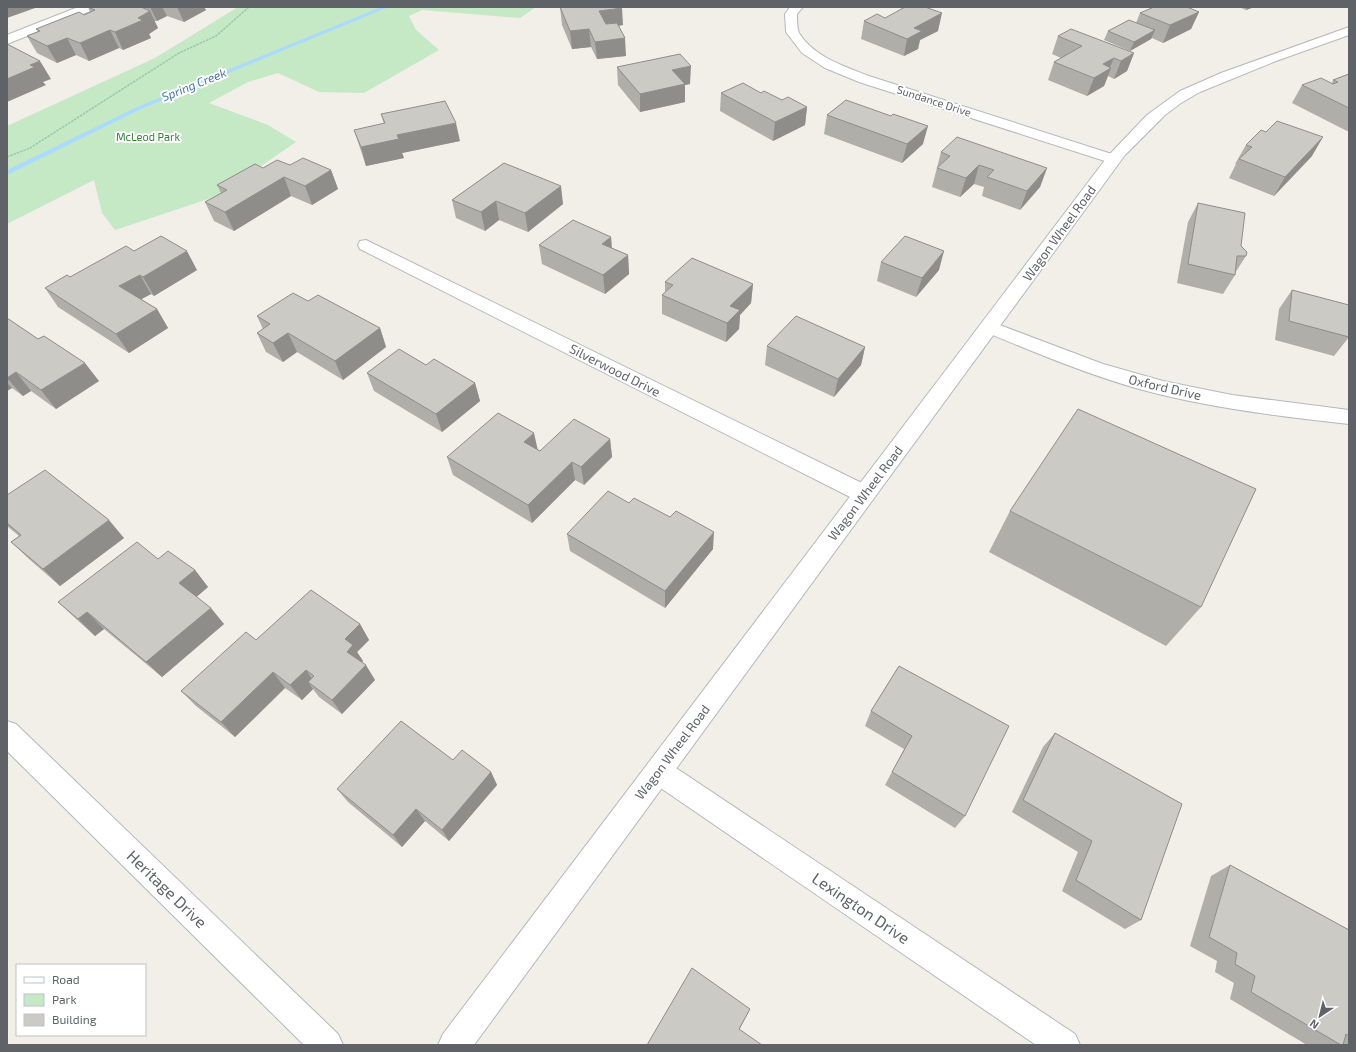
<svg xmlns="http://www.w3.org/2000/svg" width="1356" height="1052" font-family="'Exo 2',sans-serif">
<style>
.green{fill:#c5e8c5}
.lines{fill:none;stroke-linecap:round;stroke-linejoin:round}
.stream{fill:#aadaff;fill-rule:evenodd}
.minor-casing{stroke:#b5b8bc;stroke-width:2}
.tertiary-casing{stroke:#b5b8bc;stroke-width:2}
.path{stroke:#9cc7a9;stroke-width:1.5;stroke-dasharray:2.5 1;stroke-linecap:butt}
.minor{fill:#fff;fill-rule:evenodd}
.tertiary{fill:#fff;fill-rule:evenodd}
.wall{fill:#afaea9}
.shaded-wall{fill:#8f8d8a}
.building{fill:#cccac5;stroke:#8f8d8a}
.labels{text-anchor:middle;stroke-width:4;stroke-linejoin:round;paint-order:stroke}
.far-street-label{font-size:11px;fill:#5f6368;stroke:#fff}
.far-park-label{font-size:11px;fill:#348238;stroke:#fff}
.far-water-label{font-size:12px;font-style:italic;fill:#4174aa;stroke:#fff}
.street-label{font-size:13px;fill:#5f6368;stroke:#fff}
.near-street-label{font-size:16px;fill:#5f6368;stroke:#fff}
</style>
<rect width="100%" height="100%" fill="#f1efe8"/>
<!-- green -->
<path class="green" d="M238,7h298l-16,11 -98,-8 -13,6 7,14 23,20 -75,43 -45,-1 -41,-19 -30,9 -39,21 59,22 28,17 -79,54 -102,34 -13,-17 -8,-33 -87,44v-98l148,-68z"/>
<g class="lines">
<!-- stream -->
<path class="stream" d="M381,7h8l-248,102 -134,66v-5l130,-63z"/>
<defs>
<path id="minor" d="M78,7h17l-2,3 -86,34v-9z
M790,7h13l-6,7c0,6 0,14 2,19 15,24 45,33 70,43l249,80 3,3 -3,3h-10l-249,-80 -34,-14 -23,-15 -16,-21 -1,-18z
M366,240l506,248 3,6 -3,6 -8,2 -8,-2 -496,-251 -2,-4 2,-4z
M989,321l114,43 60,17 69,14 117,15v14c-70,-8 -141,-16 -210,-35 -53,-15 -105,-37 -156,-58l-3,-4 3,-4z
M7,721l9,3 322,310 5,11h-39l-297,-294z
M658,758l9,4 408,272 5,11h-44l-387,-265 -4,-9 4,-9z"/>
<path id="tertiary" d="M1349,27v8l-73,26 -76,31 -19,11 -16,12 -40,40 -651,890h-36l5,-11 665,-878 39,-41 33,-24 41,-18z"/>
</defs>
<!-- minor casing -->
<use href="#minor" class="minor-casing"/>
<!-- tertiary casing -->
<use href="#tertiary" class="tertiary-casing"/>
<!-- path -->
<path class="path" d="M7,157l23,-9 149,-95 37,-17 33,-29"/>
<!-- minor -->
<use href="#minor" class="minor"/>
<!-- tertiary -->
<use href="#tertiary" class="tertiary"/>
</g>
<!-- wall -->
<path class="wall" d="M88,7h116l2,3 -22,12 -17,-6 -10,5h-3l4,7 -9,6 2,4 -28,12 -4,-2 -30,13 -13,-6 -19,8 -20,-10 -10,-17 11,-5 -2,-2 48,-14 6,-3z
M560,7l63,18 -4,1 7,30 -29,3 -6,-12 -19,2 -10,-24z
M1239,7h15l-8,3z
M1199,12l-8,17 -28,14 -11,-5 -1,1 -21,12 -26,-11 4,-9 28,-8 4,-10z
M885,18l53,13 -18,9 -2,9 -14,7 -43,-17 3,-18z
M1058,36l76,17 -7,18 -13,8 -6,-3 -4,10 -17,10 -39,-16 6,-18 7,-4 -9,-4z
M617,67l73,17 -5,1v17l-45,10 -22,-27z
M1349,72v58l-2,1 -55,-28 10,-18 30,-2 1,-3 15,-6z
M721,93h40l21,7 25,7 -2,18 -32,16 -53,-30z
M381,114l79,27 -58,12 2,5 -38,8 -12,-36 30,-6z
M827,115l96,29 -21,19 -78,-29z
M1246,145l66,11 -38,40 -45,-18 7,-14h-1z
M941,152l106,16 -7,19 -20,23 -38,-14 2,-9 -10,-3 -14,13 -28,-10z
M504,163l59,41 -35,28 -29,-12 -14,11 -29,-13 -4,-18z
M290,165l41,5 7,19 -26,16 -21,-9 -57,35 -20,-10 -9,-19 16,-9 -4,-8 46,-17z
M1198,203l43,43 5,10 -11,17v2l-12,19 -46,-11 11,-61z
M611,237l1,11 16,7 1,19 -24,20 -63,-30 -3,-19z
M134,251l63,19 -43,26 -3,-2 -10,5 16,10 11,19 -39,25 -71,-46 -13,-19z
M881,262l58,8 -23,27 -39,-16z
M665,282l88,2 -2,19 -11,12 -1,14 -13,13 -64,-28v-19l3,-3z
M1292,290l57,47 -15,19 -59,-16 4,-31z
M308,301l72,27 6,19 -43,33 -46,-28 -14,10 -17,-10 -9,-19 6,-4 -6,-13z
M7,318l92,63 -43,28 -25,-18 -8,5 -11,-8 -5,3z
M767,346l98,1 -4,18 -27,32 -69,-32z
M426,365l49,18 5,18 -38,31 -68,-41 -7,-18z
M610,439l2,18 -28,28 -9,-5 -43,43 -79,-48 -6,-18 90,-8 3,2z
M7,495l117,43 -64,48 -31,-27 -18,-17 8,-6 -12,-10z
M1010,511l191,96 -35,39 -177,-94z
M567,534l146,15 -48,59 -95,-57z
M158,559l37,11 13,17 -12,10 28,27 -62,53 -58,-48 -9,7 -20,-18 -17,-16z
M360,624l9,16 -12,12 6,9 -1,1 13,18 -33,34 -23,-17 -6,-8 -11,11 -17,-12 -50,49 -39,-31 -15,-15 75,-51z
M899,666l66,150 -10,12 -70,-43 19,-36 -39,-23 6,-15z
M1055,733l86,187 -16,9 -63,-38 16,-39 -66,-40 31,-65z
M453,760l38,12 6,13 -48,56 -24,-20 -23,26 -54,-45 -11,-13z
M1230,865l119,65v115h-42l-77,-46 4,-16 -19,-11 2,-11 -27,-15 21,-70z"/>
<!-- shaded-wall -->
<path class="shaded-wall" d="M7,7h31l-31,11z
M150,7h12l5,9 -10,5z
M177,7h27l2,3 -22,12z
M1247,7h7l-8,3z
M622,8l1,17 -23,3 -1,-17z
M150,11l8,17 -9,6 2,4 -28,12 -8,-18z
M1199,12l-8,17 -28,14 7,-18z
M942,13l-4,18 -18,9 -2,9 -14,7 3,-17 7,-11z
M589,29l2,18 -19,2 -2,-18z
M110,30l9,18 -30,13 -9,-18z
M1155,30l-4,9 -21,12 4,-9z
M67,38l9,17 -19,8 -10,-17z
M625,38l1,18 -29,3 -2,-17z
M1134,53l-7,18 -13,8 7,-18z
M1114,58l-5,11 2,-1 -7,18 -17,10 7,-18 9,-14z
M40,61l11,18 -8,3 3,3 -39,17v-23l23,-14z
M691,66l-1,18 -5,1v17l-45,10v-18l32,-24z
M807,107l-2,18 -32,16 2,-19z
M456,123l4,18 -58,12 2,5 -38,8 -5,-19 36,-12z
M928,126l-5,18 -21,19 5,-19z
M1323,137l-11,19 -38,40 11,-19z
M979,165l-5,19 -14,13 6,-19z
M1047,168l-7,19 -20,23 7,-19z
M331,170l7,19 -26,16 -7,-19z
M284,177l7,19 -57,35 -9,-19z
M561,186l2,18 -35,28 -3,-19z
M496,201l3,19 -14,11 -4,-19z
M611,237l1,19 -10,-12z
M187,251l10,19 -43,26 -11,-19z
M944,251l-5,19 -23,27 6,-19z
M628,255l1,19 -24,20 -2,-19z
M140,275l11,19 -20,11 -12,-19z
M753,284l-2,19 -11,12 -1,14 -13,13 1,-19 3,-17z
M157,309l11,19 -39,25 -13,-19z
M380,328l6,19 -43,33 -8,-19z
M288,333l9,19 -14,10 -10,-19z
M865,347l-4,18 -27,32 4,-18z
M85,363l14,18 -43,28 -15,-19z
M16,372l15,19 -8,5 -16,-18z
M7,383l5,5 -5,3z
M475,383l5,18 -38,31 -6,-18z
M534,433l4,18 -14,-9z
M610,439l2,18 -28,28 -3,-18z
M572,462l3,18 -43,43 -4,-18z
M109,520l15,18 -64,48 -17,-17z
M714,532l-1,17 -48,59v-17z
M195,570l13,17 -15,13 -14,-17z
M211,608l13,16 -62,53 -16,-15z
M87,612l17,17 -9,7 -17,-17z
M360,624l9,16 -12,12 6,9 -7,6 -9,-15 -2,-13z
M366,665l9,15 -33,34 -10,-14z
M306,670l11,16 -9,-4 5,7 -11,11 -12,-15z
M273,672l12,16 -50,49 -14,-15z
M491,772l6,13 -48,56 -7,-11z
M416,809l9,12 -23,26 -9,-12z
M750,1009l-3,6 -10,19 2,-5z"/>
<!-- building -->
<path class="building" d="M88,7h53l9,4 -12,7 5,2 -28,12 -5,-2 -30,13 -13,-5 -20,8 -20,-10 13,-5 -4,-2 43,-17 5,3 11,-5z
M560,7h62v1l-23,3 7,13 11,-1 8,15 -30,4 -6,-13 -19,2z
M905,7h20l17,6 -28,15 8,3 -15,8 -43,-18 13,-7 8,4z
M1154,7h33l12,5 -29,13 -30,-12z
M1129,20l26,10 -21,12 -26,-11z
M1071,29l63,24 -13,8 -7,-3 -11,6 8,4 -17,10 -40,-16 28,-16 -24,-10z
M7,44l33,17 -10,4 5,2 -28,12z
M680,54l11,12 -19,4 13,14 -45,10 -23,-27z
M1349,74v34l-47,-23 19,-7 12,6 5,-2 -5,-2z
M743,83l18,10 3,-2 18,9 6,-3 19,10 -32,15 -54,-29z
M846,100l45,16 2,-2 35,12 -21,18 -80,-29z
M445,101l11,22 -59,12 2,4 -38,8 -7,-17 31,-7 -4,-9z
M1277,121l46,16 -38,40 -46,-18 13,-12 -6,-2 15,-15 5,2z
M957,137l90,31 -20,23 -40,-14 7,-7 -15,-5 -13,13 -29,-10 13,-12 -9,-4z
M303,158l28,12 -26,16 -21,-9 -59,35 -20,-10 22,-12 -10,-5 38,-21 8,4 14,-8 13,5z
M504,163l57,23 -36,27 -29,-12 -15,11 -29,-12z
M1198,203l47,10 -4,33 6,6 -1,4h-9l-2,19 -47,-11z
M573,220l38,17 -9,7 26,11 -25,20 -64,-30z
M161,236l26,15 -44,26 -3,-2 -21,11 38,23 -41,25 -71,-46 22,-13 3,2 56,-31 8,5z
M905,236l39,15 -22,27 -41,-16z
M692,258l61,26 -23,22 10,4 -13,13 -65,-28 11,-10 -8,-3z
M1292,290l57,15v32l-60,-16z
M293,293l15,8 10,-6 62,33 -45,33 -47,-28 -15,10 -16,-10 13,-9 -13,-8z
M796,316l69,31 -27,32 -71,-33z
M7,318l31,21 6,-3 41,27 -44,27 -25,-18 -9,6z
M399,349l27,16 8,-6 41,24 -39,31 -69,-41z
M1078,409l178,80 -55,118 -191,-96z
M498,413l36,20 -10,9 16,9 34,-32 36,20 -29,28 -9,-5 -44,43 -81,-48z
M45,470l64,50 -66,49 -32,-27 10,-7 -14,-12v-28z
M608,491l21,12 5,-5 36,19 6,-6 38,21 -49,59 -98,-57z
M137,542l21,17 10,-8 27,19 -16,13 32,25 -65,54 -59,-50 -9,7 -20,-17z
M311,590l49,34 -15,15 8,6 -6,7 19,13 -34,35 -24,-18 6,-6 -8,-6 -16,15 -17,-13 -52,50 -40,-31 65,-59 10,8z
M899,666l110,60 -44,90 -73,-44 20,-36 -41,-25z
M401,721l52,39 9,-10 29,22 -49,58 -26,-21 -23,26 -56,-46z
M1055,733l127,71 -41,116 -65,-40 16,-39 -69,-41z
M1230,865l119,65v106l-3,-2 -3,11h-2l-90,-53 4,-16 -20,-12 2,-11 -28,-16z
M692,968l58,41 -11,20 23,16h-115z"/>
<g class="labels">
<!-- far-street labels -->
<g class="far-street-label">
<text transform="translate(934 101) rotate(18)" y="4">Sundance Drive</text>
</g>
<!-- far-park labels -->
<g class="far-park-label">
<text x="148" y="141">McLeod Park</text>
</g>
<!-- far-water labels -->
<g class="far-water-label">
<text transform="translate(194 85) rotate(-22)" y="4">Spring Creek</text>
</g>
<!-- street labels -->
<g class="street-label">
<text transform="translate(1059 233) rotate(-54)" y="5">Wagon Wheel Road</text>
<text transform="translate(615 370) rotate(27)" y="5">Silverwood Drive</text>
<text transform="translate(1165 387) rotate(13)" y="5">Oxford Drive</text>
<text transform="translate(865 493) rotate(-53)" y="5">Wagon Wheel Road</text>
<text transform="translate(672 752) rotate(-53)" y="5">Wagon Wheel Road</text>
</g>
<!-- near-street labels -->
<g class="near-street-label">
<text transform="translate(167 889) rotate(44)" y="6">Heritage Drive</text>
<text transform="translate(861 908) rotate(34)" y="6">Lexington Drive</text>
</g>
</g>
<!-- border -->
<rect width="1356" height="1052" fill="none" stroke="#5f6368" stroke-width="16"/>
<!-- legend -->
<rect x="16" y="964" width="130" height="72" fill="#ffffff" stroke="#bfc1c3"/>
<rect x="24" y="977" width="20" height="6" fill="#ffffff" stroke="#bfc1c3"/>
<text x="52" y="984" font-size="12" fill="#5f6368">Road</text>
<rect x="24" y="994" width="20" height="12" fill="#c5e8c5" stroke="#bfc1c3"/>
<text x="52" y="1004" font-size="12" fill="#5f6368">Park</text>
<rect x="24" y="1014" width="20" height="12" fill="#cccac5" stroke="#bfc1c3"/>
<text x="52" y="1024" font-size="12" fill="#5f6368">Building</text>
<!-- north arrow -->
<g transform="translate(1320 1016) rotate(215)" stroke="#ffffff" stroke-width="3" paint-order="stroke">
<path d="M0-3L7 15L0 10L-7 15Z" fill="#5f6368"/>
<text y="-6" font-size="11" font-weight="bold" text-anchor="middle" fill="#5f6368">N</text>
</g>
</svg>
